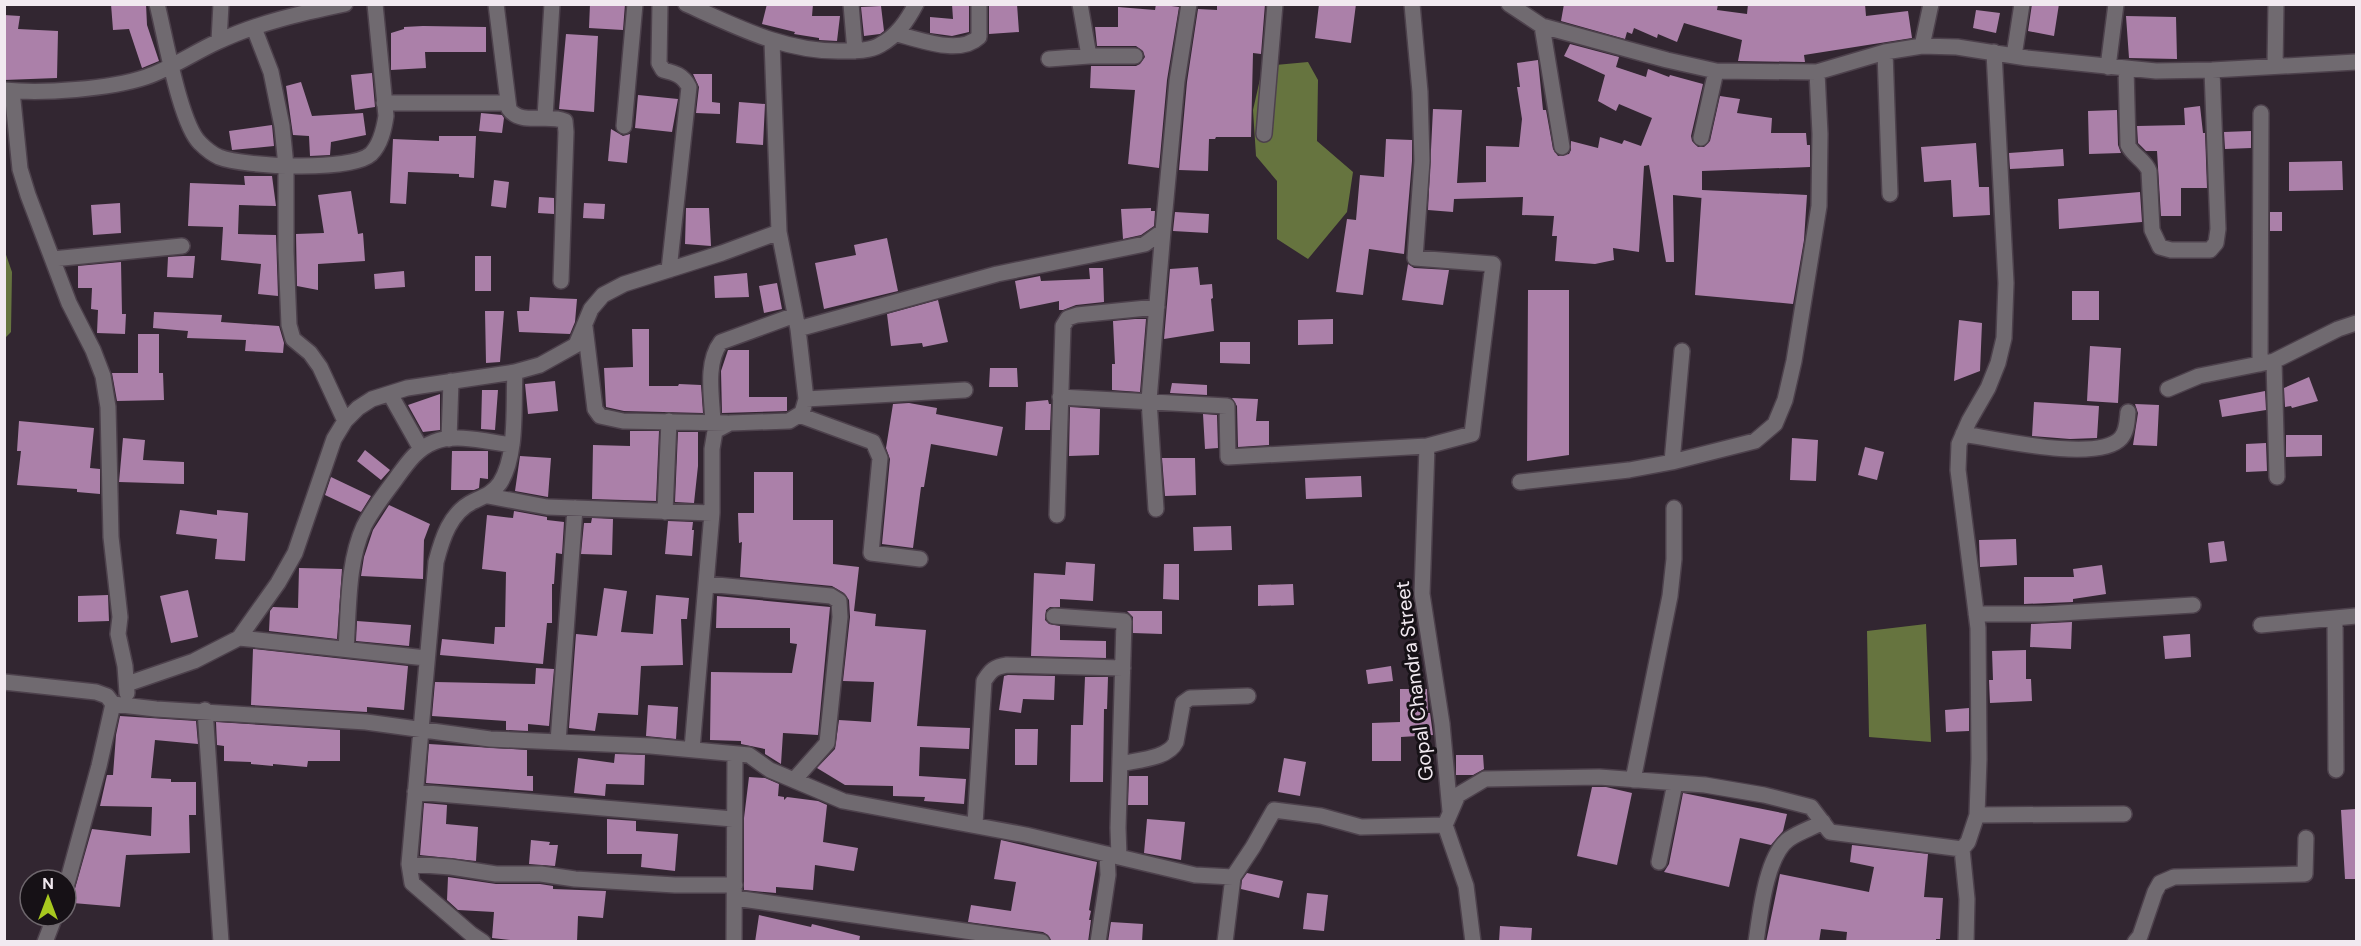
<svg xmlns="http://www.w3.org/2000/svg" width="2361" height="946" font-family="'DM Sans',sans-serif">
<style>
.water{fill:#66743f}
.building{fill:#ab80a9}
.lines{fill:none;stroke-linecap:round;stroke-linejoin:round}
.minor-casing{stroke:#4d414c;stroke-width:18}
.minor{stroke:#706a70;stroke-width:15}
.labels{text-anchor:middle;stroke-width:6;stroke-linejoin:round;paint-order:stroke}
.street-label{font-size:20px;fill:#f1e9f0;stroke:#161116}
</style>
<rect width="100%" height="100%" fill="#322631"/>
<!-- water -->
<path class="water" d="M1308,62l10,18 -1,61 36,31 -6,40 -39,47 -31,-20v-58l-21,-25 -3,-46 10,-44z
M4,249l8,23 -1,60 -6,6z
M1926,624l5,118 -62,-5 -2,-106z"/>
<!-- building -->
<path class="building" d="M111,4h35l1,21 12,36 -17,7 -13,-39 -16,1z
M590,4h35l-2,26 -34,-2z
M767,4h46l-1,12h28l-3,25 -18,-1v-2l-25,-4 1,-2 -33,-8z
M952,4h17v28l-17,4 -22,-3v-16l23,2z
M989,4h28l2,28 -30,2z
M1156,4l23,3 -12,73 -8,88 -31,-4 7,-74 -45,-2 1,-22h45l4,-2 5,-7 -2,-6 -7,-5h-39l-2,-19h23v-20l37,3z
M1217,4h48l-4,50 -8,-1 -2,84h-35l-1,2h-6l-1,32 -29,-1 8,-88 11,-73 19,1z
M1319,4h37l-5,39 -36,-5z
M1564,4h154l-1,6 30,4 1,-10h117l1,12 42,-5 4,27 -108,17 1,7 -67,-1 4,-21 -58,-17 -7,19 -19,-8 -1,4 -23,-10 -2,6 -5,-2 -2,7 -64,-18z
M2032,4h27l-5,32 -26,-5z
M881,6l3,25 -4,3 -16,2 -3,-29z
M1976,10l24,3 -4,20 -23,-5z
M4,15l16,1 -2,13 40,2 -1,47 -53,2z
M2126,16l50,1 1,42 -48,-1z
M423,26l63,1v25h-61l1,16 -35,2v-37l13,-4v-2z
M566,34l32,2 -4,76 -35,-3z
M1570,44l49,13 -3,10 30,10 2,-8 21,8 1,-2 33,9 -12,52 1,5 6,6h6l6,-6 10,-45 20,3 -3,14 35,5 -1,15h35l1,12h3v22l-108,4v27l-29,-3 1,67h-8l-17,-97 -5,1 -5,86 -26,-4 1,12 -19,4 -40,-3 2,-25h-5l2,-20 -32,-1 1,-18 -69,2 -1,13 -25,-2 5,-101 29,1 -5,73 29,-1v-36l33,1 3,-28 -5,-32h3l-3,-24 21,-3 5,50h3l7,39 5,7 11,-2 2,-4v-9l27,7 2,-11 22,7 2,-4 17,6 11,-28 -33,-14 -3,7 -18,-10 7,-26 -41,-19z
M372,73l3,34 -20,3 -4,-35z
M693,74h19v28l8,1v11l-24,-1 3,-26z
M301,82l11,34 51,-3 3,22 -35,7 -1,13 -20,1 -1,-20 -16,-1 -7,-49z
M638,95l40,4 -6,33 -37,-4z
M739,102l26,2 -2,41 -27,-2z
M2200,106l3,27h2l2,55h-26v28h-20l-4,-65h-11l-8,-8 -1,-17 48,-1 -1,-17z
M2117,110l1,35 3,8 -32,1 -1,-43z
M481,113l21,2 2,3 -2,15 -23,-2z
M272,125l2,21 -42,4 -3,-19z
M611,129l12,7 7,-2 -3,29 -19,-2z
M2251,131v17l-26,1 -1,-17z
M439,136h37l-2,42 -15,-1v-3l-51,-2 -2,32 -16,-1 3,-64 46,2z
M1386,139l26,1v21l-8,93 -35,-5 -6,46 -27,-3 11,-73 9,1 4,-45 24,2z
M1976,143l3,44h10l1,28 -37,2 -2,-37 -27,2 -3,-35z
M2063,149l1,17 -54,3 -1,-16z
M2342,161l1,29 -54,1v-29z
M244,176h28l4,30 -37,-1 -1,29 38,1 2,61 -20,-2 3,-30 -40,-4 2,-33 -35,-1 2,-43 55,2z
M494,180l15,2 -3,26 -15,-2z
M1702,190l105,5 -3,45 -11,64 -98,-9z
M351,191l7,43 5,-1 2,28 -47,3v26l-21,-4 -1,-52 28,-1 -6,-38z
M2140,192l2,30 -83,7 -1,-30z
M539,197l15,1v16l-16,-1z
M120,203l1,30 -28,2 -2,-30z
M584,203l21,1 -1,15 -21,-1z
M686,208h23l2,38 -26,-2z
M1151,208v3h4l-1,15 -13,9 -18,4 -2,-30z
M1175,212l34,2 -1,19 -35,-2z
M2270,212h12v19h-12z
M887,238l11,53 -74,18 -9,-46 41,-8 -2,-10z
M183,256h12l-2,22 -26,-1 1,-20z
M475,256h16v35h-16z
M121,262l1,52h4l-1,20 -28,-1 1,-23 -7,-1 1,-21h-14v-22z
M1408,264l6,4 35,2 -6,35 -41,-5z
M1198,267l2,18 12,-1 1,14 -2,1 3,32 -50,8 6,-70z
M1089,268h14l1,34 -28,3 -13,5h-4v-9l-39,8 -5,-28 25,-5 1,5 49,-2z
M404,271l1,16 -30,2 -1,-15z
M747,273l2,24 -34,1 -1,-22z
M777,283l5,26 -18,4 -5,-27z
M1528,290h41v165l-42,6z
M2072,291h27v29h-27z
M530,297l47,2 -2,23 -5,12 -51,-2 -2,-21h12z
M938,300l10,42 -25,5 -1,-4 -31,3 -4,-32z
M485,311h19l-4,51 -14,1z
M154,312l68,3 -1,7 58,4 5,17 -1,10 -38,-2 1,-11 -59,-2 1,-7 -35,-3z
M1135,319h11l-6,73 -28,-2v-26h3l-2,-43z
M1333,319v25l-35,1v-25z
M1959,320l23,3 -2,48 -26,10z
M632,329h17v57h29l1,-2 22,1 2,28 -79,-2 -18,-4 -2,-39 29,-1z
M138,334h21v39h4l1,27 -47,1 -5,-28h26z
M1220,342h30v22l-30,-1z
M2090,346l31,2 -3,55 -31,-2z
M728,350h21v47h38v14l-65,2 -1,-42z
M990,368h27l1,19h-29z
M2309,377l9,24 -26,7 -1,-2 -6,1 -1,-19z
M555,381l3,30 -30,3 -3,-30z
M1172,383l35,2v10l-37,-2z
M482,390h16l-3,40 -14,-1z
M2265,391l1,19 -44,7 -3,-17z
M440,394v36l-17,2 -15,-27z
M1232,398l26,1 -2,22h13v24l-31,2 -1,-41z
M1048,400l1,4h2l-1,26h-25l1,-28z
M2034,402l65,4 -2,32 -27,1 -38,-3z
M909,403l28,5 -1,6 67,13 -6,29 -66,-12 -7,43h-3l-8,61 -31,-4 8,-85 -4,-11 7,-44z
M2135,404l24,1 -2,41 -24,-1 5,-32z
M1070,407l30,2 -1,46 -30,1z
M1203,414l14,1 1,33 -13,1z
M19,421l75,7 -4,40 10,1v25l-23,-2v-3l-60,-4 4,-34h-4z
M630,431h29l-3,70 -64,-2 1,-54 37,1z
M678,432h20v34l-4,37 -19,-1z
M2286,435h36v21l-36,1z
M123,438l22,2 -2,20 41,2v22l-65,-2z
M1792,438l26,2 -2,41 -26,-1z
M2266,443l1,28 -21,1v-28z
M1865,447l19,5 -7,28 -19,-5z
M365,450l25,20 -9,10 -24,-19z
M452,451h36v28l-8,-1 -1,10 -5,2h-23z
M520,456l31,2 -3,39 -33,-6z
M1162,458h33l1,37 -31,1z
M754,472h39v48h40v44l26,3 -5,44 22,3 -1,12 51,4 -9,96 53,2 -1,21 -49,-2 -1,29 47,3 -2,25 -40,-3 1,-4 -32,-1v-10l-48,-1 -28,-17 18,-19 4,-29 32,2 3,-40 -31,-1 7,-64 -1,-17 -5,-7 -12,-7 -92,-9 2,-35 -3,1 -1,-30h16z
M1361,476l1,21 -56,2 -1,-21z
M331,477l40,19 -10,16 -36,-17z
M389,505l41,19 -6,16 -1,39 -62,-3 3,-19 9,-27z
M180,510l37,5v-5l31,3 -3,48 -30,-2 2,-20 -41,-5z
M514,511l33,6v3l17,2 -2,32 -6,-1 -2,31h-2v39h-5l-4,41 -103,-9 2,-16 52,5 1,-17h10l1,-55 -24,-3 5,-54 26,3z
M592,518l21,1 -1,36 -31,-1 3,-31h7z
M668,521l25,1 -1,8h2l-2,26 -27,-2z
M1231,526l1,24 -38,1 -1,-24z
M2016,539l1,26 -37,2 -1,-27z
M2224,541l3,20 -17,2 -2,-20z
M1066,562l29,2 -2,37 -33,-2v8h-10l-4,3 -1,10 4,4 11,2v14l46,1v17l-75,-2 3,-83 31,2z
M1164,564h15v36l-16,-1z
M2102,565l4,29 -33,5v3l-49,2v-27h50l-1,-8z
M299,568l43,1 -5,70 -68,-8 1,-20 3,-4 25,1z
M1293,584l1,21 -36,1v-21z
M604,588l23,3 -6,41 32,2 3,-39 33,3 -2,21h-6l2,46 -42,1 -3,49 -40,-2 -3,18 -26,-3 7,-94 21,2z
M188,590l10,47 -27,6 -11,-47z
M108,595l1,26 -31,1v-26z
M717,596l113,11 -12,128 -35,-2 -2,31 -16,-10v-5l-24,-5v-3l-31,-1 1,-68 81,1 5,-29 -7,-1v-15h-74z
M1127,611h35v23l-29,-1v-16z
M357,621l54,4 -2,21 -53,-5z
M2072,622l-1,27 -41,-2 1,-23z
M2190,634l1,23 -26,2 -2,-23z
M253,649l155,17 -4,44 -37,-3v5l-116,-7z
M2026,650v29h5l1,22 -42,2 -1,-23h4l-1,-29z
M1391,666l2,15 -25,3 -2,-14z
M536,668l18,1 -5,57 -21,-2v7l-22,-1v-9l-74,-5 3,-34 100,2z
M1008,675l47,1 -1,24 -31,-1 -2,14 -22,-3 5,-34z
M1085,677h23l-1,32h-3l-1,73h-33l1,-57h12z
M1400,689h27l1,24h2l3,22 -32,2v24h-29v-38l28,-1z
M648,705l30,2 -2,32 -30,-3z
M1969,708v23l-23,1 -1,-22z
M120,716l76,5 2,23 -43,-4 -4,38 20,1v3h25v33h-7l1,38 -64,2 -6,52 -47,-4 1,-11 18,-63 59,7 1,-29 -52,-1 7,-31h6l3,-40z
M216,722l124,8v31h-32l-1,6 -34,-3v2l-22,-2v-2l-27,-1v-15l-7,-1z
M1015,729h23l-1,36h-22z
M429,744l98,6v26h6v15l-107,-8z
M615,754l30,1 -1,30 -38,-1 -1,12 -31,-3 4,-35 36,5z
M1456,755h27l1,14 -11,6h-17z
M1284,758l22,4 -6,34 -22,-4z
M1129,776h19v29h-20z
M749,777l16,1 14,6 -1,12 6,1v3l3,-3 31,4 9,4 -4,37 35,6 -4,23 -39,-6 -2,25 -37,-3v6l-32,-3v-72z
M1592,787h14l26,6 -15,72 -40,-9z
M1683,793l104,21 -4,17 -12,14 -31,-7 -11,49 -65,-15 5,-8z
M424,803l23,2 -1,19 32,3 -2,34 -56,-6z
M2356,809v70h-11l-4,-69z
M607,819l29,2v10l42,3 -3,37 -34,-4 1,-13h-35z
M1147,819l38,3 -4,38 -37,-7z
M531,840l19,2 -1,3h9l-3,21 -26,-2z
M1001,840l96,22 -8,48 2,1 -2,9h2l-3,22h-36l-4,-7 -5,-3 -75,-10 3,-17 40,6 5,-29 -22,-3z
M1852,845l76,9 -4,43 19,1 -3,41h-4v3h-90l1,-10 -26,-3 -2,13h-53l14,-68 89,18 5,-25 -24,-5z
M1247,873l36,8 -4,17 -38,-9 1,-9z
M448,877l48,7h44l13,2v3l53,2 -3,27 -25,-2 -1,26h-47l-38,-4 2,-26 -36,-2 -11,-10z
M1307,893l21,2 -4,36 -21,-2z
M759,915l52,12 1,-3 48,12 -1,6h-104z
M1111,922l32,2 -1,18h-34z
M1500,926l32,2 -1,14h-32z"/>
<g class="lines">
<defs>
<path id="minor" d="M157,4c8,31 23,120 43,139 5,5 12,11 19,14 26,10 132,15 152,-3 10,-10 13,-25 15,-38l-11,-112
M496,4l13,105c12,17 38,4 56,12l1,11 -5,149
M660,4l-1,59 4,7c12,3 20,5 26,17l-20,183
M686,4c51,23 101,49 158,47 11,0 26,0 36,-6 17,-9 27,-24 36,-41
M851,4l4,47
M1509,4l33,22 125,34 49,11 101,1 68,-20 37,-6 35,1 70,11 129,13 56,-1 144,-8
M1542,26l20,121
M254,28l17,44 11,54 4,40v85l3,74 4,14 17,14 10,14 25,54
M896,34c24,5 63,22 83,3v-33
M219,41l2,-37
M1922,46l9,-42
M1885,52l5,142
M1089,56h46
M2014,56l8,-52
M1049,59l40,-3 -9,-52
M2275,66l1,-62
M2108,67l8,-63
M2126,68l2,77c5,11 17,15 21,26l3,59 8,17 11,3h39l6,-7 2,-14 -6,-159
M4,90c39,4 106,-1 142,-13 24,-8 47,-24 71,-35 40,-19 85,-29 128,-38
M12,91l8,78 8,26 41,108 24,47 10,26 5,31 3,130 9,80 -2,17 7,32 2,27
M384,103h124
M545,117l7,-113
M624,126l11,-122
M1264,134l11,-130
M1701,138l15,-67
M53,259l129,-13
M585,327l10,82 5,7 23,5 104,2
M798,329l199,-55 148,-30 18,-13 14,-150 12,-77
M2274,361l3,116
M2260,364l1,-251
M2168,389l31,-13 75,-15 64,-32 18,-6
M390,394l31,55
M1060,397l167,9 1,51 199,-11 45,-12 21,-170 -78,-6 7,-97 -2,-69 -8,-88
M806,399l159,-9
M799,415l74,27 7,16 -9,95 49,6
M713,422c-1,-25 -8,-59 8,-80l74,-27
M1963,434c32,5 136,29 158,4 6,-7 6,-16 7,-26
M449,439l2,-58
M1427,446l-5,148 20,130 8,87
M1672,462l10,-111
M1520,482l109,-12 43,-8 83,-21 20,-17 10,-24 9,-39 25,-155 1,-72 -3,-62
M488,496l59,11 165,6
M1156,509l-7,-109 14,-169
M665,512l4,-91
M1057,515l6,-189 5,-8 9,-3 80,-8
M706,584l125,12 8,5 1,16 -13,126 -33,37
M1976,614h68l149,-9
M1054,616l70,5 -6,207 1,29
M2335,618l1,152
M2261,625l95,-9
M239,638l187,20
M346,649c3,-39 1,-86 18,-123 8,-16 20,-31 31,-46 11,-15 21,-31 39,-38 22,-9 54,0 78,3
M4,682l92,10 11,4 6,8 43,5 210,13 124,17 161,7 98,9 21,15 73,31 183,34 169,40 38,2 20,-30 21,-37 47,6 40,11 84,-2 13,-30 27,-16 114,-2 106,8 59,10 47,12 19,25 132,17 6,-7 9,-27 2,-56 -1,-131 -20,-158 1,-26 10,-23 19,-33 10,-25 6,-25 2,-55 -12,-231
M127,684l67,-23 45,-23 39,-55 17,-30 39,-114 11,-18 13,-13 14,-9 35,-11 108,-16 25,-7 36,-20 15,-36 12,-14 21,-11 98,-31 57,-21
M205,710l16,232
M558,742l17,-234
M692,749l20,-236v-64l3,-18 15,-8 59,-2 13,-8 4,-14 -8,-70 -19,-97 -7,-191
M1120,764c17,-4 48,-5 56,-22l7,-39 7,-5 58,-2
M1633,780l37,-184 4,-37v-51
M415,792l318,27
M1977,815l147,-1
M975,824l9,-143c7,-11 10,-14 23,-16l116,3
M1445,825l21,61 7,56
M1962,849l5,50 -1,43
M1659,862l16,-79
M409,864l42,3 45,7h45l34,5 100,6h60
M66,887l33,-121 14,-62
M735,898l307,44
M45,942l10,-26
M483,942l-12,-8 -59,-51 -3,-19 27,-302c6,-23 14,-50 38,-61 11,-5 19,-8 26,-18 18,-28 13,-79 15,-111
M734,942l1,-188
M1098,942l10,-67 -1,-21
M1225,942l8,-65
M1756,942c4,-27 10,-87 33,-103 10,-7 23,-11 34,-17
M2135,942l5,-6 15,-44 5,-9 14,-6 131,-3 1,-36"/>
</defs>
<!-- minor casing -->
<use href="#minor" class="minor-casing"/>
<!-- minor -->
<use href="#minor" class="minor"/>
</g>
<g class="labels">
<!-- street labels -->
<g class="street-label">
<text transform="translate(1414 681) rotate(-97)" y="7">Gopal Chandra Street</text>
</g>
</g>
<!-- border -->
<rect width="2361" height="946" fill="none" stroke="#f1e9f0" stroke-width="12"/>
<!-- north arrow -->
<g transform="translate(48 898)"><circle r="28" fill="#161116" stroke="#6e676d" stroke-width="1.5"/>
<path d="M0-4.5L10 22L0 15L-10 22Z" fill="#a7c81f"/>
<text y="-9" font-size="16" font-weight="bold" text-anchor="middle" fill="#f1e9f0">N</text>
</g>
</svg>
